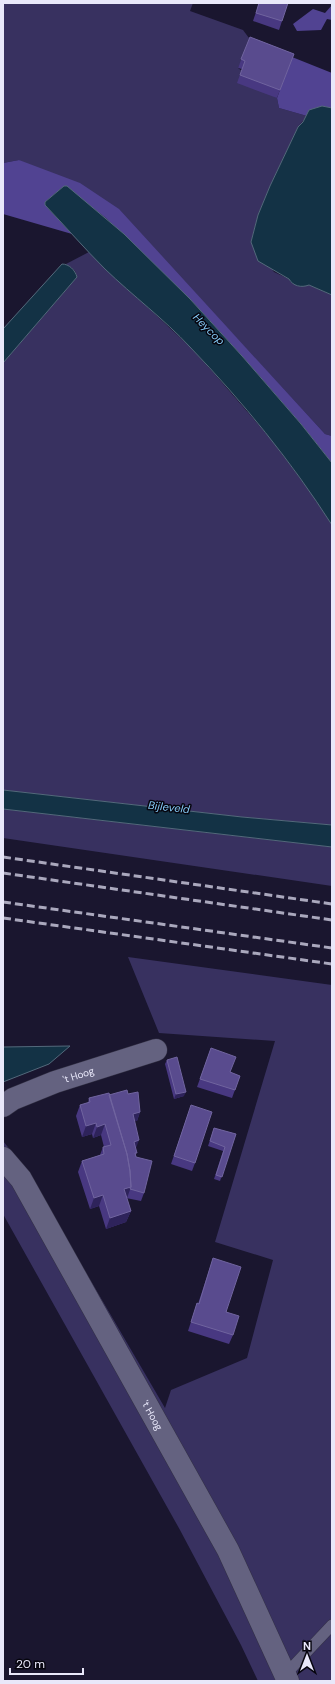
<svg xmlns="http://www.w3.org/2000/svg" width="335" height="1684" font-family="'DM Sans',sans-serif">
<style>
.green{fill:#383160}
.forest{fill:#514392}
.water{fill:#133245;stroke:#53697b}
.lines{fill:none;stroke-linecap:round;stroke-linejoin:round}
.lane-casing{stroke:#333144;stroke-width:12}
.street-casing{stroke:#333144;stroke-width:23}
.lane{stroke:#646280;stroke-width:11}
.street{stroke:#646280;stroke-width:22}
.rail{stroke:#aaa8bd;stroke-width:3;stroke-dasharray:8 4;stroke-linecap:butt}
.wall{fill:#483881}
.shaded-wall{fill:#2e235b}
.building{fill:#594b8e;stroke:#70649f}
.labels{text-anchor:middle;stroke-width:3;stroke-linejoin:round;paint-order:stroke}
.street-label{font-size:10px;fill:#e9e8fa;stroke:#06050e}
.water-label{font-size:11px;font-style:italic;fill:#87ccf8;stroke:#06050e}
</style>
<rect width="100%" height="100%" fill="#1a162f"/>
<!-- green -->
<path class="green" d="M3,3h190l-3,8 53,19 9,12 -14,26 39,30 2,10 28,8 -9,11 -28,59 -12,29 -7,27 23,30 15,7 20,6 23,10v141l-7,-2 -93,-101 -213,-173 -16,3z
M89,252l101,95 22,24 58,67 44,59 18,28v300l-90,-8 -239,-27v-427l74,-86 -2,-6 -9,-7z
M3,809l329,38v39l-329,-48z
M128,957l204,28v691l-1,5h-73l-17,-36 -61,-115 -177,-316v-73l22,27 140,240 6,-18 76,-32 26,-98 -58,-18 60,-201 -116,-8z"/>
<!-- forest -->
<path class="forest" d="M332,5v15l-5,-1 -6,11 -24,1 -4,-7 20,-15 12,4z
M292,57l40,16v35l-6,-1 -18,6 -1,3 -28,-8 -2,-10z
M19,160l61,23 39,26 206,225 7,2v27l-31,-39 -59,-68 -52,-57 -85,-82 -41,-31 -19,16v3l27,29 -69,-20v-51z"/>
<!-- water -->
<path class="water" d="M322,106l10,2v187l-23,-10c-8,3 -16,1 -20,-6l-31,-18 -7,-19 7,-27 12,-29 28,-59 5,-5 6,-12z
M64,186h3l57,48 66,65 52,57 59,68 31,39v62c-41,-64 -89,-123 -142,-178 -26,-28 -57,-51 -85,-78 -21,-21 -40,-43 -60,-64v-3z
M62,264c7,0 13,6 15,13l-74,86v-34z
M3,790l239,27 90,8v22l-329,-38z
M70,1046l-21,18 -46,18v-35z"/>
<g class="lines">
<defs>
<path id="lane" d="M285,1675l47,-50"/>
<g id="street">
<path id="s1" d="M3,1106l10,-7 42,-17 101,-32"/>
<path id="s2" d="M3,1158l18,21 207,371 60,131"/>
</g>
</defs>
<!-- lane casing -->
<use href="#lane" class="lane-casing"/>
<!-- street casing -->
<use href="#street" class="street-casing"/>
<!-- lane -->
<use href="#lane" class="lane"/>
<!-- street -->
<use href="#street" class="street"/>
<!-- rail -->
<path class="rail" d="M3,857l329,47
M3,873l329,47
M3,902l329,46
M3,918l329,46"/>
</g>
<!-- wall -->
<path class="wall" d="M259,3l23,18 -3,9 -26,-9z
M250,37l44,17 -17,44 -40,-15 5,-14 -4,-1z
M211,1048l19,24 10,4 -8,22 -35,-11z
M167,1060l17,36 -10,3 -9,-35z
M128,1094l12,18 -3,9h-2l1,35 8,37 -3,8 -15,-3 5,13 -5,11 -20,7 -7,-23 -9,3 -12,-37 4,-11 18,-6 3,-8h1l-3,-12 -8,3 -1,-4 -10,3 -6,-21 4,-11 8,-2 1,-5 20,-3z
M188,1114l7,49 -3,8 -21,-7z
M214,1128l22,6 -16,47 -6,-2 9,-28 -15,-5z
M213,1258l20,77 -4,9 -41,-13 9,-28 1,1z"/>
<!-- shaded-wall -->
<path class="shaded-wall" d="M186,1092l-2,4 -10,3 2,-5z
M140,1112l-3,9 -7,1 3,-8z
M96,1123l-4,11 -10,3 4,-11z
M105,1124l-4,11 -8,3 4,-11z
M139,1140l-3,8 -2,-6z
M131,1187l-4,11 -8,2 5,-11z
M103,1195l-4,11 -9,3 4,-11z
M131,1211l-5,11 -20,7 4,-11z"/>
<!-- building -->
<path class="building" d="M259,3h29l-6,18 -26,-8z
M250,37l44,17 -14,36 -40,-15 5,-14 -4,-2z
M211,1048l25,9 -6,15 10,4 -5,14 -35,-11z
M177,1057l9,35 -10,2 -9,-34z
M127,1090l1,4 10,-2 2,20 -7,2 6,26 -5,2 3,11h-2l1,4 16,4 -8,32 -14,-4 1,-2 -1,-16 -3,-17 -18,-59z
M109,1093l18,61 3,17 1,16 -7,2 7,22 -21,7 -7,-23 -9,3 -12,-37 22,-7 -1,-7 8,-2 -6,-21 -8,3 -1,-4 -10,3 -6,-21 10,-3 -1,-4z
M191,1105l21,7 -17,51 -21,-7z
M214,1128l22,6 -14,43 -6,-2 9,-28 -15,-6z
M213,1258l28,9 -15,45 13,4 -6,19 -42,-13 6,-19 2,1z"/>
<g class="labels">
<!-- street labels -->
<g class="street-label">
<text dy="4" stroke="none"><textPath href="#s1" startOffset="82">'t Hoog</textPath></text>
<text dy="4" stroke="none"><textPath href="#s2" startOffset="298">'t Hoog</textPath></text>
</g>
<!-- water labels -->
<g class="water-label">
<text transform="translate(209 329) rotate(45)" y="4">Heycop</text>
<text transform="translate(169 807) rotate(6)" y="4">Bijleveld</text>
</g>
</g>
<!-- border -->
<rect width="335" height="1684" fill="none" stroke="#e9e8fa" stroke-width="8"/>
<!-- north arrow -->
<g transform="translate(307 1656)" stroke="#06050e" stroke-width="3" paint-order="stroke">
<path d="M0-3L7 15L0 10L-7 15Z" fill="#e9e8fa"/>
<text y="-6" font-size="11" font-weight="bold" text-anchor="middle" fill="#e9e8fa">N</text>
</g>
<!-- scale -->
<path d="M10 1668v6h73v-6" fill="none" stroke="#e9e8fa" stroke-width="2"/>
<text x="16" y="1668" font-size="12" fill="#e9e8fa" stroke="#06050e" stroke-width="3" paint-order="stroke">20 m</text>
</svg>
